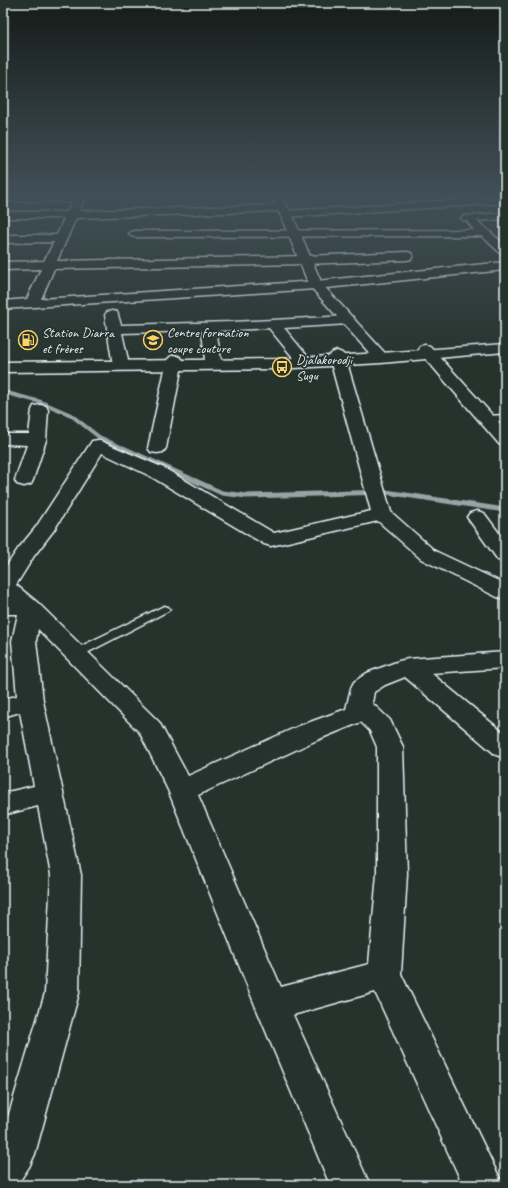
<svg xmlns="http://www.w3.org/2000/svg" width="508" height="1188" font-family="Caveat,sans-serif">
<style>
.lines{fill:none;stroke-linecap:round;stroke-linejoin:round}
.stream-far1{stroke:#98a3a5;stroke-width:4}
.stream{stroke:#98a3a5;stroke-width:5}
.service-casing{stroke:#e8f1f8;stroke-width:3}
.minor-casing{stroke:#e8f1f8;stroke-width:3}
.tertiary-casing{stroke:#e8f1f8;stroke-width:3}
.secondary-casing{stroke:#e8f1f8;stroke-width:3}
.service{fill:#26332d;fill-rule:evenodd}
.minor{fill:#26332d;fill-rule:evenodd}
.tertiary{fill:#26332d;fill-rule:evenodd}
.secondary{fill:#26332d;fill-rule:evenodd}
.labels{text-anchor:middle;stroke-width:3.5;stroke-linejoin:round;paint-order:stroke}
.far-poi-label{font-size:14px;fill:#e8f1f8;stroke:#26332d;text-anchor:start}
</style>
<rect width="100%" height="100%" fill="#26332d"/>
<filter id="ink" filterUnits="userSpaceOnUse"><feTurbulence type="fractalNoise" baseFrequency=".025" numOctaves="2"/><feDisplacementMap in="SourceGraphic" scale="8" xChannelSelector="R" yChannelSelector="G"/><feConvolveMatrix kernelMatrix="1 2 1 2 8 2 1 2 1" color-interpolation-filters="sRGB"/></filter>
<g filter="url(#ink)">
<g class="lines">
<!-- stream-far1 -->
<path class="stream-far1" d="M3,392l38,10 30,13 28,22 26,12"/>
<!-- stream -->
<path class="stream" d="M123,448l99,45 25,3 139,-4 119,18"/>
<defs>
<path id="service" d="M505,415v6l-19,1 -4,-3 4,-3z
M164,606l4,1 2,2 -2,2 -87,45h-8l-2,-3 2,-3z"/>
<path id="minor" d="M6,196h79l-6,15 203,-6 5,3 -5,3 -206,7 -19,43 248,-5 102,-4 4,1 2,3 -2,3 -4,1 -102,4 -251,5 -13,30 275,-18 189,-19v8l-189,19 -313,20v-8l24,-2 14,-30 -38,1v-8l41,-1 10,-19 -51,1v-8h54l7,-17h-61v-6h64l5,-10 -62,-1 -4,-1 -1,-2z
M505,197v6l-219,14 -6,-3 6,-3z
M505,213v6l-28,2 28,24v10l-4,-1 -19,-18 -347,1 -4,-1 -2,-2 2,-2 4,-1 339,-1 -7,-9 -4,-1 -2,-2 2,-2z
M112,311l5,1 4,13 112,-3 115,-6 5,1 2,3 -2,3 -5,1 -64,4 29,35 -3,3 -5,2 -5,-2 -31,-38 -53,3 5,29 -3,3 -5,2 -5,-2 -3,-3 -3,-29 -80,2 6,27 -3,3 -5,2 -5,-2 -3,-3 -7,-45 2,-3z
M425,345l5,1 75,83v16l-6,-1 -79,-92 -2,-3 2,-3z
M337,351l5,2 3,3 46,156 44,39 70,33v15l-8,-2 -76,-38 -43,-38 -107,25 -7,-2 -114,-68 -48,-23 -48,77 -20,26 -18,29 22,18 121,119 29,54 111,-50 47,-17 5,-21 3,-6 13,-9 32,-12 9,-2 97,-7v16l-74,5 74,61v24l-9,-3 -91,-78 -20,8 -11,7 -2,11 18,17 13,27 4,127 -6,100 102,211h-40l-88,-193 -82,23 77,170h-40l-75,-180 -87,-215 -28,-57 -102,-104 -2,12 7,60 38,174 -2,118 -44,161 -6,13 -12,18h-14v-51l42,-141 6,-118 -13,-69 -35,9v-22l31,-7 -14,-74 -17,5v-18l14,-3 -5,-55 6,-27h-15v-14h5l-5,-4v-25l15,-22 18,-22 56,-86 6,-1 66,28 110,65 97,-22 -42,-155 3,-3zM361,722l9,9 7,16v127l-8,90 -88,23 -83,-192 119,-55z
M175,355l5,2 3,3 -17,88 -3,4 -6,1 -6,-1 -3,-4 19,-88 3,-3z
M40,405l6,1 2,4 -2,30 -13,40 -2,4 -7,2 -7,-2 -2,-4 12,-35 -24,-1v-10h26l3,-24 2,-4z
M477,511l7,2 21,28v21l-7,-2 -31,-43 3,-4z"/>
<path id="tertiary" d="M271,196h10l11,18 30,70 61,67 3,3 -3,3 -5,2 -5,-2 -64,-72 -29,-71z"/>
<path id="secondary" d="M505,344v8l-124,11 -103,6 -275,3v-10l275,-3 103,-6z"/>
</defs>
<!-- service casing -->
<use href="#service" class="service-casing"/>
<!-- minor casing -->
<use href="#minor" class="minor-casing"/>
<!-- tertiary casing -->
<use href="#tertiary" class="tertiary-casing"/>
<!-- secondary casing -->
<use href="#secondary" class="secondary-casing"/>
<!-- service -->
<use href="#service" class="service"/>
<!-- minor -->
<use href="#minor" class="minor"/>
<!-- tertiary -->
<use href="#tertiary" class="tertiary"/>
<!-- secondary -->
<use href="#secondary" class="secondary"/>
</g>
</g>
<!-- sky -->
<linearGradient id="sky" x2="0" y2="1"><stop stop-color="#151c19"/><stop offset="0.54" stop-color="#415057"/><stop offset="1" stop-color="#415057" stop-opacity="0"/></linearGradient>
<rect width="508" height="362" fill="url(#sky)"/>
<!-- icons -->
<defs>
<symbol id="fuel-ring" viewBox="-11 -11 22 22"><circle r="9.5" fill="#26332d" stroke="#ffd166" stroke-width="1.5"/><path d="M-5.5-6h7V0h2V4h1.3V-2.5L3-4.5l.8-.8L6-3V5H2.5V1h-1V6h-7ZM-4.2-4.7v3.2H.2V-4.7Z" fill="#ffd166"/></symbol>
<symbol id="school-ring" viewBox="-11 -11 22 22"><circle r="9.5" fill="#26332d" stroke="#ffd166" stroke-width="1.5"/><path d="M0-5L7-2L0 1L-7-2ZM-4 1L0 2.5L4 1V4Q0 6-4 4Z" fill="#ffd166"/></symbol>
<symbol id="bus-ring" viewBox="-11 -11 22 22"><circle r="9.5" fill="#26332d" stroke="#ffd166" stroke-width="1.5"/><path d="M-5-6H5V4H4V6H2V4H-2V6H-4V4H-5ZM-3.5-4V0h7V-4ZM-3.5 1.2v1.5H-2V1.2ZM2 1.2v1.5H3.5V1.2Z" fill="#ffd166"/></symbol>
</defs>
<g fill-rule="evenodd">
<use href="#fuel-ring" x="17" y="329" width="22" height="22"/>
<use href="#school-ring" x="142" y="329" width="22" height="22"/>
<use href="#bus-ring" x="271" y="356" width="22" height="22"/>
</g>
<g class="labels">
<!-- far-poi labels -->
<g class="far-poi-label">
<text x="42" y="337">Station Diarra<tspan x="42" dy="16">et frères</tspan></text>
<text x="167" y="337">Centre formation<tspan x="167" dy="16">coupe couture</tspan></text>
<text x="296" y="364">Djalakorodji<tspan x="296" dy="16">Sugu</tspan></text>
</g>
</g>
<!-- margin -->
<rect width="508" height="1188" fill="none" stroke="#26332d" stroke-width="16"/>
<rect x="8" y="8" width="492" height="1172" fill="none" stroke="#e8f1f8" stroke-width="1.5" filter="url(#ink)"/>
</svg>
